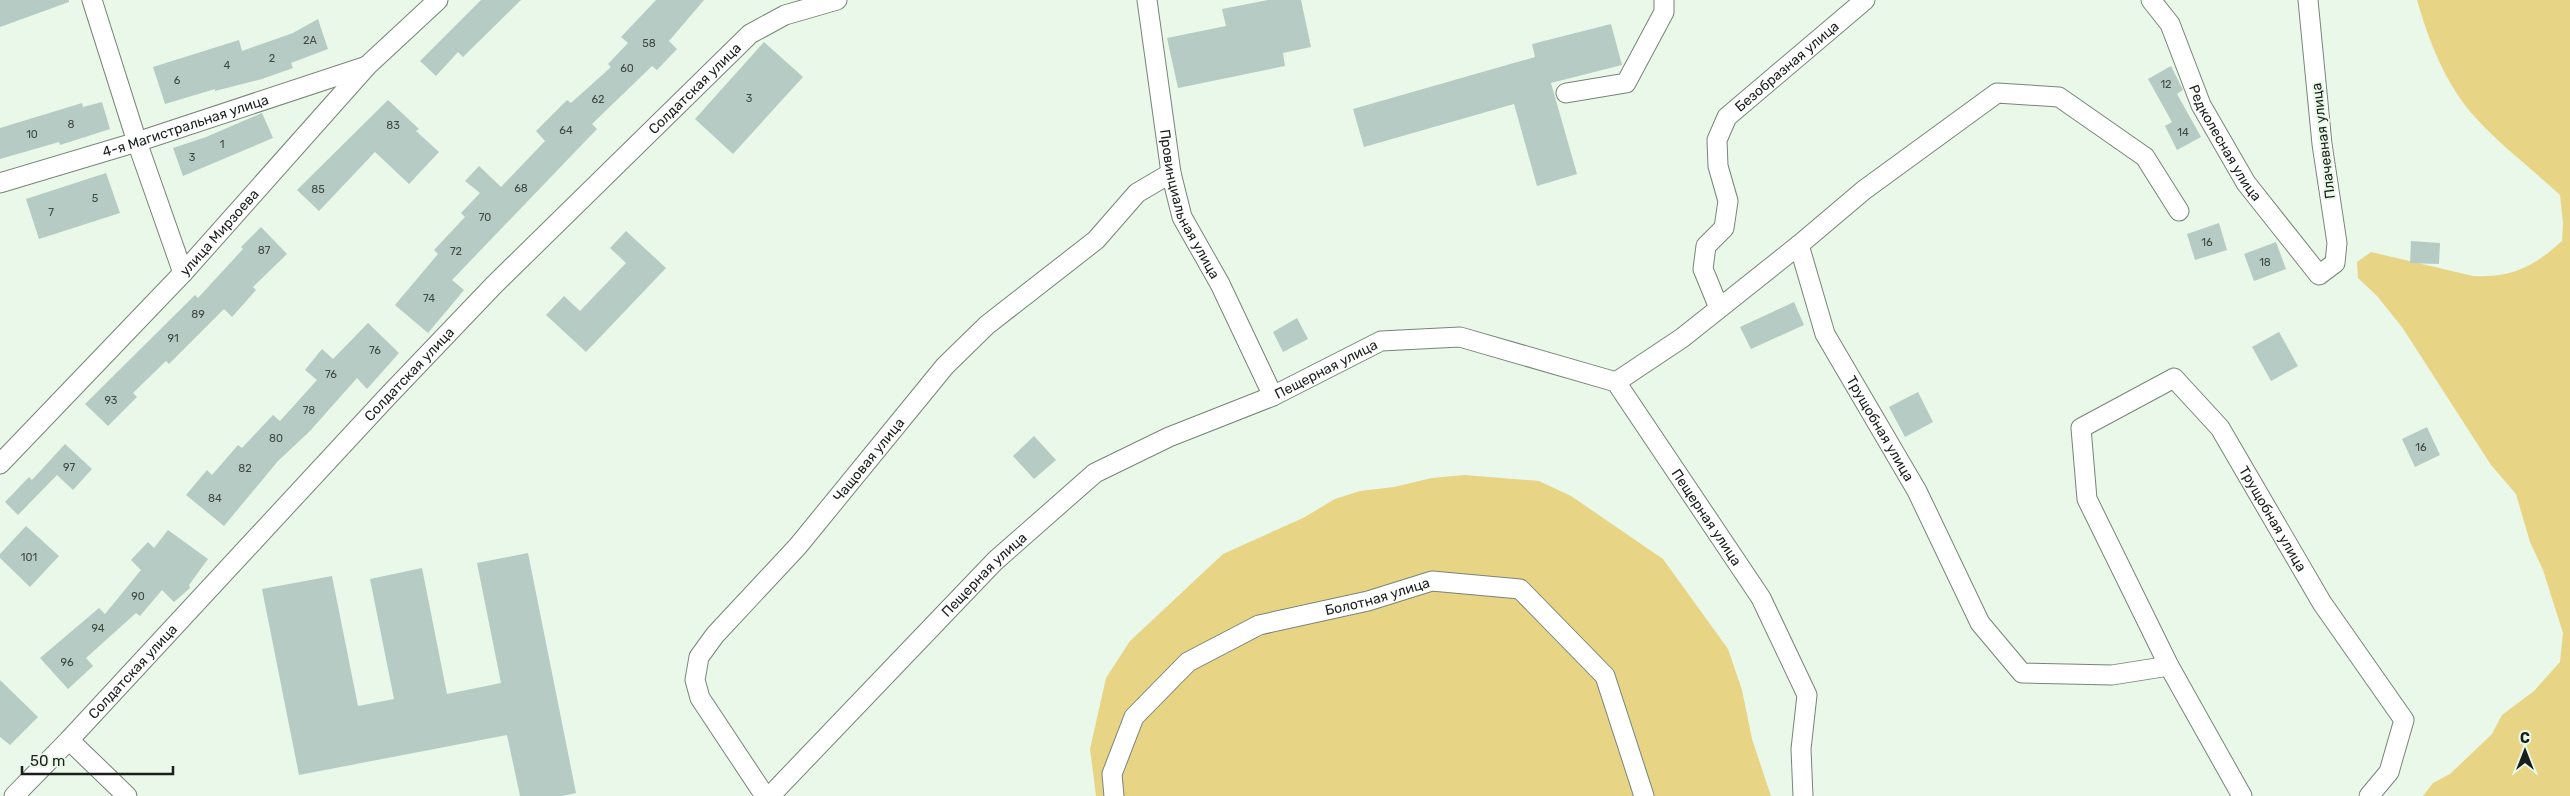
<svg xmlns="http://www.w3.org/2000/svg" width="2570" height="796" font-family="Rubik,sans-serif">
<style>
.green{fill:#e8d485}
.building{fill:#b6cbc3}
.lines{fill:none;stroke-linecap:round;stroke-linejoin:round}
.minor-casing{stroke:#778578;stroke-width:21}
.minor{stroke:#fff;stroke-width:19}
.labels{text-anchor:middle;stroke-width:4;stroke-linejoin:round;paint-order:stroke}
.number-label{font-size:11px;fill:#404a44}
.street-label{font-size:14px;fill:#191f1a;stroke:#e9f8e9}
</style>
<rect width="100%" height="100%" fill="#e9f8e9"/>
<!-- green -->
<path class="green" d="M2417,0h153v796h-147l10,-13 17,-9 42,-40 10,-19 32,-24 26,-29 3,-29 -20,-63 -13,-28 -14,-48 -25,-29 -89,-138 -25,-31 -19,-18 -1,-16 14,-10 102,24c40,2 60,-9 89,-35l1,-18 -3,-28c-28,-26 -60,-50 -85,-78 -30,-33 -46,-76 -58,-117z
M1464,475l75,6 32,15 92,63 65,90 14,41 10,49 19,57h-675l-6,-47 16,-71 24,-37 93,-87 80,-36 32,-19 25,-8 34,-4 38,-9z"/>
<!-- building -->
<path class="building" d="M0,0h69v2l-69,25z
M481,0h40l-58,57 -5,-5 -22,24 -16,-15z
M656,0h48l-35,41 8,8 -20,21 -5,-4 -60,58 5,5 -145,151 12,10 -36,43 -33,-28 43,-51 -4,-4 31,-33 -4,-4 19,-20 -15,-12 14,-15 22,21 44,-46 -9,-10 31,-31 4,3 40,-36 -3,-3 20,-21 -7,-6z
M1268,0h33l10,47 -28,6 2,13 -107,22 -11,-50 59,-12 -4,-17z
M318,19l10,30 -37,14 2,5 -31,11 -47,12v-2l-50,15 -12,-37 86,-27 3,11 51,-18z
M1611,24l11,41 -71,18 26,91 -40,12 -23,-82 -150,43 -11,-38 182,-52 -3,-13z
M764,42l39,35 -70,77 -38,-35z
M2171,66l12,24 -6,4 24,43 -24,13 -12,-24 7,-4 -24,-43z
M388,100l31,29 -3,2 23,21 -30,32 -34,-32 -56,59 -22,-21z
M102,102l8,27 -50,16 -1,-3 -59,17v-31l82,-25 1,4z
M262,113l11,25 -90,38 -10,-28 33,-11z
M106,173l14,40 -81,26 -13,-40z
M2219,223l8,27 -32,10 -8,-26z
M261,227l26,27 -34,33 3,3 -24,27 -8,-8 -55,55 -3,-3 -33,32 4,4 -29,29 -23,-22 110,-109 3,3 45,-49 -2,-2z
M626,231l40,37 -80,84 -40,-37 18,-19 16,15 46,-48 -16,-15z
M2411,241l29,2 -1,21 -29,-1z
M2276,242l10,27 -32,12 -10,-27z
M1794,302l10,23 -53,24 -11,-22z
M1297,318l11,21 -25,13 -10,-20z
M368,323l31,30 -32,36 -10,-11 -47,53 -32,30 -54,65 -38,-31 21,-25 5,5 26,-30 4,3 31,-33 7,6 37,-41 -12,-10 17,-21 11,10z
M2279,332l19,34 -27,15 -19,-34z
M1918,392l15,30 -28,15 -16,-30z
M2427,427l13,28 -25,12 -13,-28z
M1034,436l22,24 -22,19 -21,-23z
M65,444l27,25 -19,21 -16,-15 -39,40 -13,-13 24,-25 3,3z
M26,526l33,30 -29,31 -30,-29v-4z
M168,530l40,29 -19,26 1,3 -16,14 -12,-12 -22,26 -4,-3 -50,45 7,8 -25,23 -28,-31 59,-50 6,6 36,-44 -10,-10 17,-18 6,6z
M528,553l48,240 -14,3h-42l-13,-61 -208,40 -37,-186 70,-13 26,130 36,-7 -24,-120 52,-11 25,126 54,-11 -24,-120z
M0,680l38,37 -28,28 -10,-8z"/>
<g class="lines">
<defs>
<g id="minor">
<path d="M92,0l45,142 46,131"/>
<path id="s1" d="M1147,0l24,173 11,44 38,67 53,112"/>
<path id="s2" d="M2151,0l19,24 31,81 45,78 73,92 16,-12 2,-20 -15,-99 -14,-144"/>
<path d="M1566,93l60,-10 38,-71v-12"/>
<path id="s3" d="M0,183l137,-41 230,-76"/>
<path d="M1799,245l65,-55 133,-97 62,4 86,60 34,54"/>
<path id="s4" d="M1719,308l-16,-39 3,-23 18,-18 4,-27 -10,-35 -1,-26 10,-23 138,-117"/>
<path id="s5" d="M1616,382l66,-44 117,-93 26,89 92,157 63,132 42,50 90,2 57,-9"/>
<path id="s6" d="M0,464l183,-191 185,-208 70,-65"/>
<path d="M69,740l58,56"/>
<path id="s7" d="M14,796l55,-56 318,-343 107,-112 256,-251 35,-19 52,-15"/>
<path id="s8" d="M765,796l-65,-98 -5,-18 4,-23 16,-22 83,-89 147,-180 42,-41 109,-85 41,-47 34,-20"/>
<path id="s9" d="M770,796l225,-235 100,-88 74,-36 104,-41 108,-55 79,-4 156,45 145,216 46,97 -6,54 2,47"/>
<path id="s10" d="M1114,796l-2,-22 22,-57 54,-55 71,-37 109,-24 64,-20 88,8 85,87 39,120"/>
<path id="s11" d="M2242,796l-73,-130 -82,-167 -6,-71 93,-50 46,50 102,175 82,117 -15,52 -20,24"/>
</g>
</defs>
<!-- minor casing -->
<use href="#minor" class="minor-casing"/>
<!-- minor -->
<use href="#minor" class="minor"/>
</g>
<g class="labels">
<!-- number labels -->
<g class="number-label">
<text x="310" y="44">2А</text>
<text x="649" y="47">58</text>
<text x="272" y="62">2</text>
<text x="227" y="69">4</text>
<text x="627" y="72">60</text>
<text x="177" y="84">6</text>
<text x="2166" y="88">12</text>
<text x="749" y="102">3</text>
<text x="598" y="103">62</text>
<text x="71" y="128">8</text>
<text x="393" y="129">83</text>
<text x="566" y="134">64</text>
<text x="2183" y="136">14</text>
<text x="32" y="138">10</text>
<text x="222" y="148">1</text>
<text x="192" y="161">3</text>
<text x="521" y="192">68</text>
<text x="318" y="193">85</text>
<text x="95" y="202">5</text>
<text x="51" y="216">7</text>
<text x="485" y="221">70</text>
<text x="2207" y="246">16</text>
<text x="264" y="254">87</text>
<text x="456" y="255">72</text>
<text x="2265" y="266">18</text>
<text x="429" y="302">74</text>
<text x="198" y="318">89</text>
<text x="173" y="342">91</text>
<text x="375" y="354">76</text>
<text x="331" y="378">76</text>
<text x="111" y="404">93</text>
<text x="309" y="414">78</text>
<text x="276" y="442">80</text>
<text x="2421" y="451">16</text>
<text x="69" y="471">97</text>
<text x="245" y="472">82</text>
<text x="215" y="502">84</text>
<text x="29" y="561">101</text>
<text x="138" y="600">90</text>
<text x="98" y="632">94</text>
<text x="67" y="666">96</text>
</g>
<!-- street labels -->
<g class="street-label">
<text dy="5" stroke="none"><textPath href="#s4" startOffset="284">Безобразная улица</textPath></text>
<text dy="5" stroke="none"><textPath href="#s7" startOffset="982">Солдатская улица</textPath></text>
<text dy="5" stroke="none"><textPath href="#s3" startOffset="194">4-я Магистральная улица</textPath></text>
<text transform="translate(2323 141) rotate(-97)" y="5">Плачевная улица</text>
<text dy="5" stroke="none"><textPath href="#s2" startOffset="162">Редколесная улица</textPath></text>
<text dy="5" stroke="none"><textPath href="#s1" startOffset="210">Провинциальная улица</textPath></text>
<text dy="5" stroke="none"><textPath href="#s6" startOffset="319">улица Мирзоева</textPath></text>
<text dy="5" stroke="none"><textPath href="#s9" startOffset="712">Пещерная улица</textPath></text>
<text dy="5" stroke="none"><textPath href="#s7" startOffset="578">Солдатская улица</textPath></text>
<text dy="5" stroke="none"><textPath href="#s5" startOffset="431">Трущобная улица</textPath></text>
<text dy="5" stroke="none"><textPath href="#s8" startOffset="420">Чащовая улица</textPath></text>
<text dy="5" stroke="none"><textPath href="#s9" startOffset="1178">Пещерная улица</textPath></text>
<text dy="5" stroke="none"><textPath href="#s11" startOffset="685">Трущобная улица</textPath></text>
<text dy="5" stroke="none"><textPath href="#s9" startOffset="308">Пещерная улица</textPath></text>
<text dy="5" stroke="none"><textPath href="#s10" startOffset="362">Болотная улица</textPath></text>
<text dy="5" stroke="none"><textPath href="#s7" startOffset="172">Солдатская улица</textPath></text>
</g>
</g>
<!-- north arrow -->
<g transform="translate(2525 751)" stroke="#e9f8e9" stroke-width="4" paint-order="stroke">
<path d="M0-4L9 19L0 12L-9 19Z" fill="#191f1a"/>
<text y="-8" font-size="14" font-weight="bold" text-anchor="middle" fill="#191f1a">С</text>
</g>
<!-- scale -->
<path d="M22 766v8h151v-8" fill="none" stroke="#191f1a" stroke-width="2.5"/>
<text x="30" y="766" font-size="15" fill="#191f1a" stroke="#e9f8e9" stroke-width="4" paint-order="stroke">50 m</text>
</svg>
